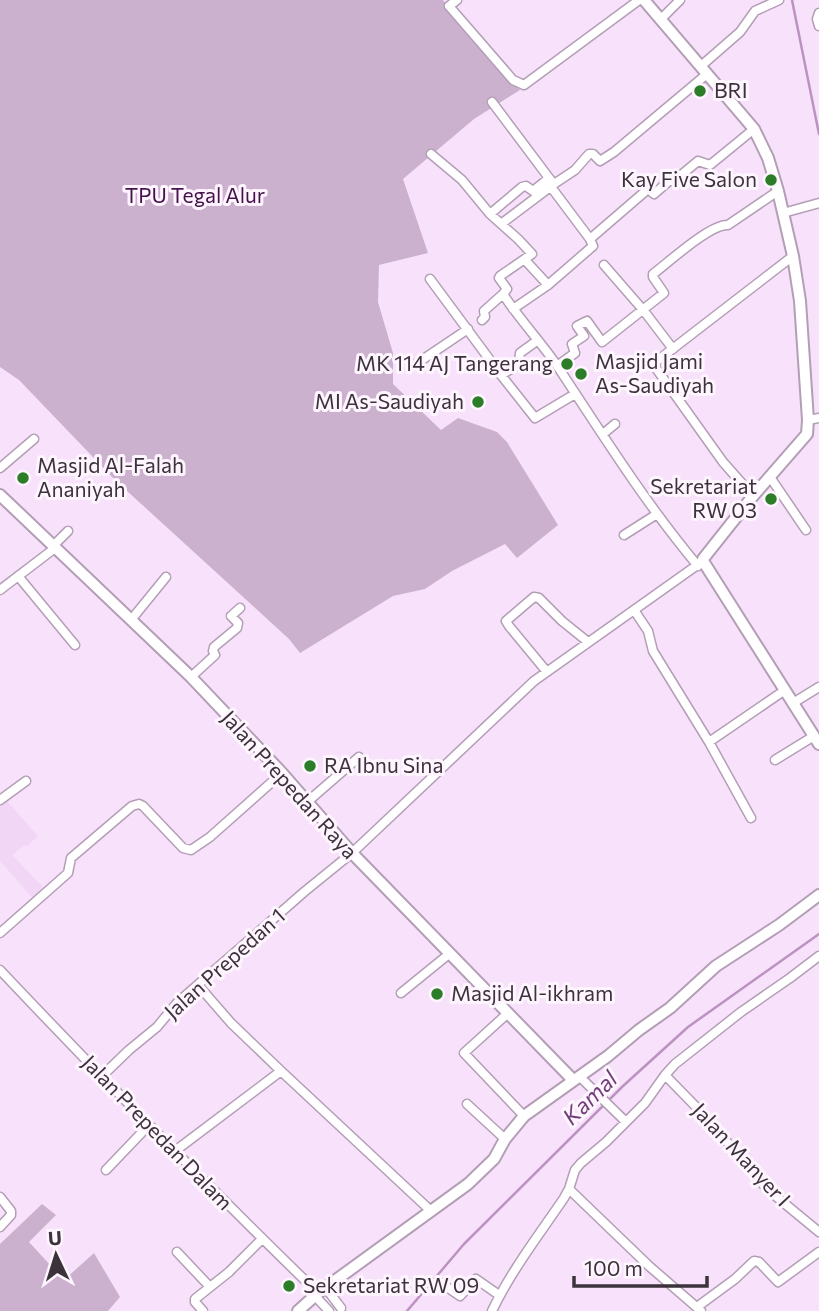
<svg xmlns="http://www.w3.org/2000/svg" width="819" height="1311" font-family="Commissioner,sans-serif">
<style>
.built{fill:#f1d6f5}
.green{fill:#ccb1cf}
.lines{fill:none;stroke-linecap:round;stroke-linejoin:round}
.stream{stroke:#bc92c1;stroke-width:2.5}
.street-casing{stroke:#b39eb6;stroke-width:11}
.secondary-casing{stroke:#b39eb6;stroke-width:14}
.street{stroke:#fff;stroke-width:8}
.secondary{stroke:#fff;stroke-width:10}
.poi-dot{fill:#2c7d28;stroke:#fef5ff;stroke-width:2.5}
.labels{text-anchor:middle;stroke-width:6;stroke-linejoin:round;paint-order:stroke}
.poi-label{font-size:21px;fill:#3b323c;stroke:#fef5ff;text-anchor:start}
.park-label{font-size:21px;fill:#45124c;stroke:#fef5ff}
.street-label{font-size:21px;fill:#3b323c;stroke:#fef5ff}
.water-label{font-size:23px;font-style:italic;fill:#723e79;stroke:#fef5ff}
</style>
<rect width="100%" height="100%" fill="#f8e2fb"/>
<!-- built -->
<path class="built" d="M5,799l33,37 -12,11 -2,-2 -12,10 31,32 -11,10 -32,-36v-58z"/>
<!-- green -->
<path class="green" d="M0,0h443l77,90 -46,29 -71,60 25,74 -49,12 -1,37 15,51v31l48,46 17,-12 39,14 10,10 51,83 -41,33 -12,-14 -53,27 -27,18 -32,7 -93,57 -11,-14 -174,-159 -96,-100 -19,-13z
M42,1204l14,11 -27,27 35,38 30,-27 26,44 -12,14h-108v-67z"/>
<g class="lines">
<!-- stream -->
<path class="stream" d="M792,0l27,134
M407,1311l57,-67 159,-158 65,-59 131,-93"/>
<defs>
<path id="street" d="M457,0l-8,6 64,74 11,5 115,-85
M819,13l-2,6 2,7
M660,20l20,-20
M701,66l39,-34 15,-21 24,-11
M492,102l57,76
M431,154l31,26 28,34 28,25 14,15 -32,22 -1,2 8,11 -4,5
M551,187l39,52
M783,213l36,-10
M490,214l32,-27 4,-1 7,5 16,-13 5,6 21,-14 14,-16h4l7,7 14,-9 93,-78
M501,224l53,-40
M525,260l23,25
M604,265l40,46 29,38
M430,279l71,96 18,-11 1,-11 18,-13
M503,294c16,25 38,48 55,73 44,67 88,137 140,199
M513,309l35,-24 45,-39 -3,-7 58,-50 6,5 15,-13h5l24,-20 12,4 44,-36
M482,320l3,-3 -1,-6 19,-17
M416,364l52,-35
M557,366l18,-13 -3,-9 12,-8 -7,-10 10,-5 15,21 62,-49 -11,-16v-3c16,-12 57,-50 75,-49l50,-34
M501,375l34,43 40,-24
M808,420l11,-2
M603,434l12,-10
M0,468l34,-29
M770,477l36,53
M753,496l-30,-34 -70,-98 140,-108
M624,535l33,-21
M53,546l15,-15
M18,576l57,69
M0,590l55,-42
M634,610l14,21 5,20 56,91 42,76
M131,620l35,-43
M547,672l-38,-46 -3,-5 28,-24 5,1 23,23 26,21
M191,677l24,-22 -2,-4 1,-4 23,-19 1,-5 -7,-7 9,-8
M793,703l26,-16
M709,742l76,-52
M775,760l39,-24
M0,800l26,-19
M306,803l53,-46
M0,933l68,-60 3,-15 61,-52 7,-2 4,2 40,42 8,2 19,-13 72,-64
M0,970c104,110 210,218 318,323
M198,985l33,38 50,48 150,140
M401,993l48,-39
M507,1014l-43,39 60,63
M665,1075l39,40 63,74 52,43
M579,1076l47,46
M101,1077l28,-27 28,-23 20,-24 127,-111 48,-39 182,-172 169,-120
M467,1104l38,35
M175,1151l106,-80
M106,1170l43,-45
M569,1189l80,77 52,45
M0,1197l11,14v4l-11,12
M177,1252l33,35
M441,1283l19,13 16,-17 23,16
M326,1288l15,20
M315,1296l14,15
M697,1307l38,-28 19,-18 5,1 19,20 41,-30
M203,1311l-8,-9v-3l34,-27 33,-33
M492,1311c19,-40 47,-76 72,-113l5,-9 6,-19 6,-7 25,-21 39,-39 20,-28 10,-11 66,-52 49,-34 29,-22"/>
<path id="secondary" d="M644,0l110,129 14,29 10,33 15,65 7,45 8,119 -1,14 -54,62 -50,63v2l116,183
M0,495l191,182 91,96 70,80 221,227
M298,1311l20,-18 150,-109 26,-25 11,-20 19,-23 84,-60 31,-26 31,-22 46,-42 63,-41 40,-30"/>
</defs>
<!-- street casing -->
<use href="#street" class="street-casing"/>
<!-- secondary casing -->
<use href="#secondary" class="secondary-casing"/>
<!-- street -->
<use href="#street" class="street"/>
<!-- secondary -->
<use href="#secondary" class="secondary"/>
</g>
<!-- markers -->
<g class="poi-dot">
<circle cx="700" cy="91" r="7"/>
<circle cx="771" cy="180" r="7"/>
<circle cx="567" cy="364" r="7"/>
<circle cx="581" cy="374" r="7"/>
<circle cx="478" cy="402" r="7"/>
<circle cx="23" cy="478" r="7"/>
<circle cx="771" cy="499" r="7"/>
<circle cx="310" cy="766" r="7"/>
<circle cx="437" cy="994" r="7"/>
<circle cx="289" cy="1286" r="7"/>
</g>
<g class="labels">
<!-- poi labels -->
<g class="poi-label">
<text x="714" y="98">BRI</text>
<text x="757" y="187" text-anchor="end">Kay Five Salon</text>
<text x="595" y="369">Masjid Jami<tspan x="595" dy="24">As-Saudiyah</tspan></text>
<text x="553" y="371" text-anchor="end">MK 114 AJ Tangerang</text>
<text x="464" y="409" text-anchor="end">MI As-Saudiyah</text>
<text x="37" y="473">Masjid Al-Falah<tspan x="37" dy="24">Ananiyah</tspan></text>
<text x="757" y="494" text-anchor="end">Sekretariat<tspan x="757" dy="24">RW 03</tspan></text>
<text x="324" y="773">RA Ibnu Sina</text>
<text x="451" y="1001">Masjid Al-ikhram</text>
<text x="303" y="1293">Sekretariat RW 09</text>
</g>
<!-- park labels -->
<g class="park-label">
<text x="195" y="203">TPU Tegal Alur</text>
</g>
<!-- street labels -->
<g class="street-label">
<text transform="translate(289 785) rotate(48)" y="7">Jalan Prepedan Raya</text>
<text transform="translate(225 964) rotate(-42)" y="7">Jalan Prepedan 1</text>
<text transform="translate(157 1133) rotate(46)" y="7">Jalan Prepedan Dalam</text>
<text transform="translate(741 1155) rotate(47)" y="7">Jalan Manyer I</text>
</g>
<!-- water labels -->
<g class="water-label">
<text transform="translate(590 1098) rotate(-44)" y="8">Kamal</text>
</g>
</g>
<!-- north arrow -->
<g transform="translate(56 1255) rotate(356)" stroke="#fef5ff" stroke-width="5" paint-order="stroke">
<path d="M0-5L12 26L0 18L-12 26Z" fill="#3b323c"/>
<text y="-10" font-size="19" font-weight="bold" text-anchor="middle" fill="#3b323c">U</text>
</g>
<!-- scale -->
<path d="M574 1276v10h133v-10" fill="none" stroke="#3b323c" stroke-width="3.5"/>
<text x="584" y="1276" font-size="21" fill="#3b323c" stroke="#fef5ff" stroke-width="5" paint-order="stroke">100 m</text>
</svg>
